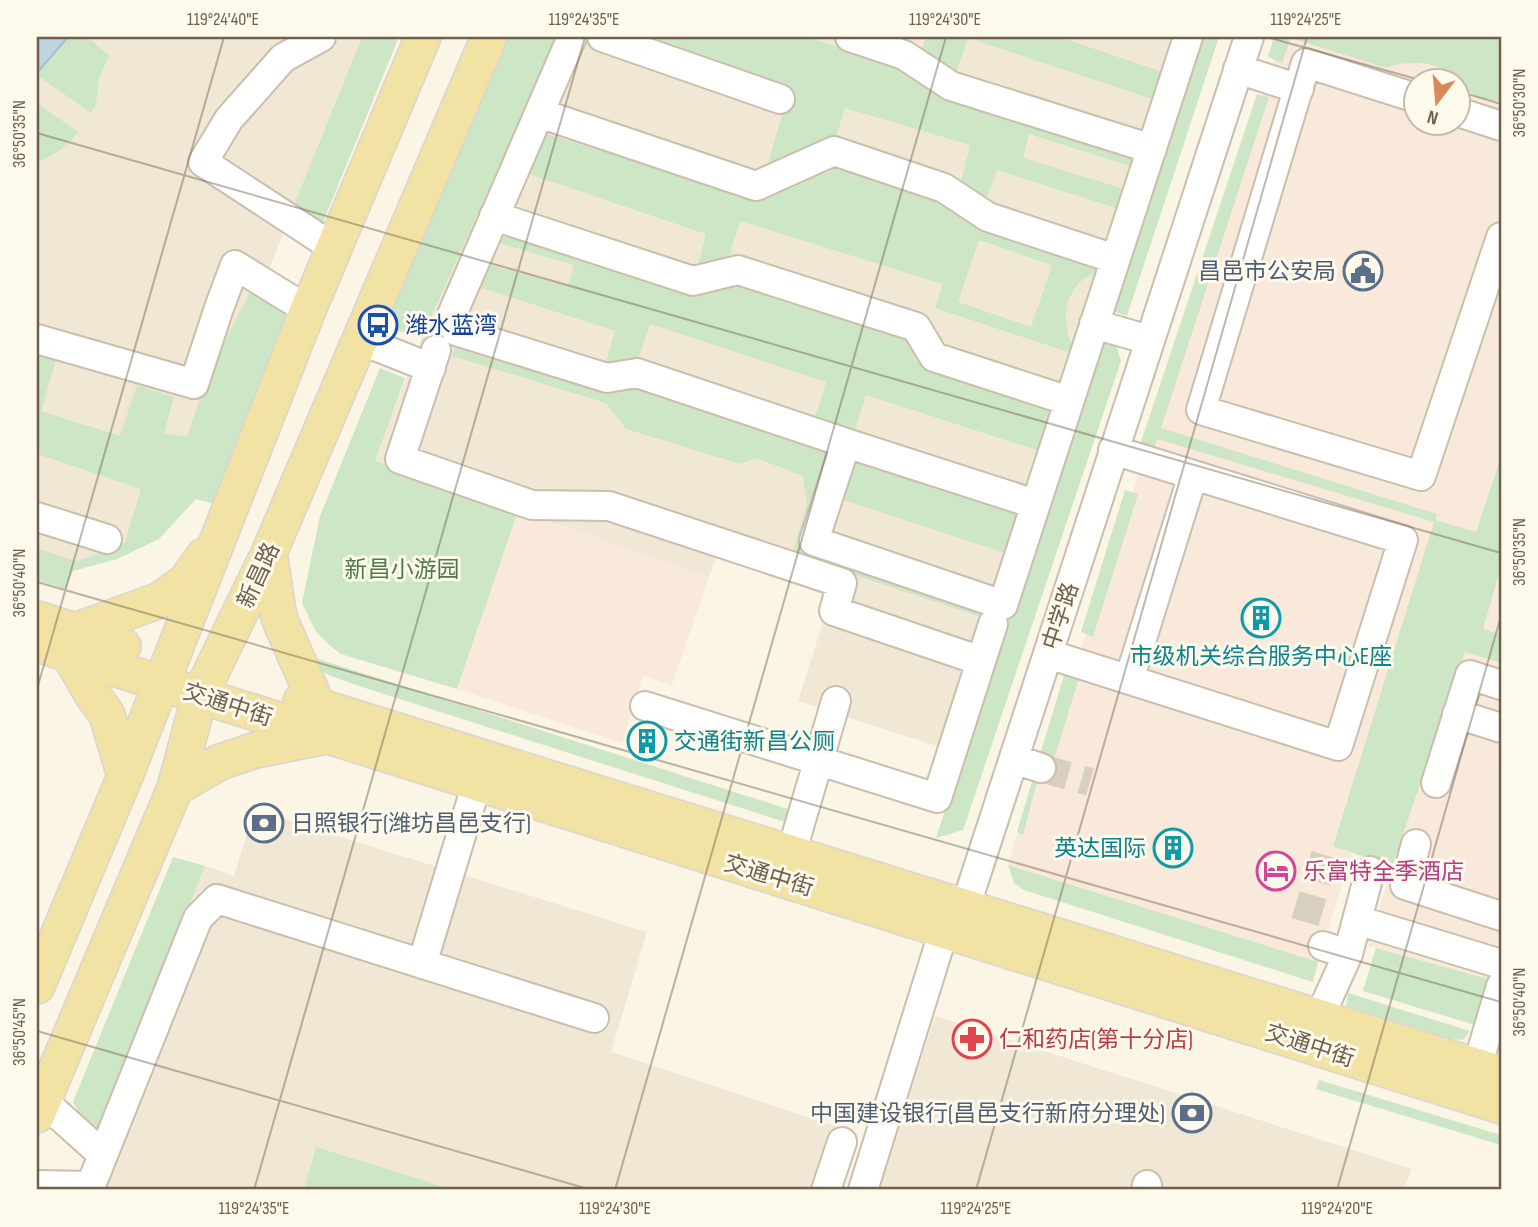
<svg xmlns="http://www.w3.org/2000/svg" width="1538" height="1227" font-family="'Sofia Sans Condensed','Noto Sans SC',sans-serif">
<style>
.residential{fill:#f0e8d4}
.commercial{fill:#f9e9da;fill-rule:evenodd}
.green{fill:#cde6c5;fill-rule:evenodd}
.water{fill:#bcd5e1;stroke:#a3c2d2;stroke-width:2}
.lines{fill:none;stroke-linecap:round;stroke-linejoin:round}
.minor-tunnel{stroke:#d8d0bf;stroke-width:28;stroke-dasharray:28 14;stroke-linecap:butt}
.minor-casing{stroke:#cabead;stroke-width:32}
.major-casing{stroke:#dad5d1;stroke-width:38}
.minor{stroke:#fff;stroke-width:28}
.major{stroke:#f2e2a4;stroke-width:35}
.ticks{fill:none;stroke:#705f4d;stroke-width:2;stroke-opacity:0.45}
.labels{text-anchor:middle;stroke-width:6;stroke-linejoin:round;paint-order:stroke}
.service-label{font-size:23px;fill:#4e5e75;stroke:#fdf9eb;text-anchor:end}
.transit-label{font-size:23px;fill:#164399;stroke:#fdf9eb;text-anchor:start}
.park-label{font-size:23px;fill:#507a49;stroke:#fdf9eb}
.street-label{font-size:23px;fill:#705f4d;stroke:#fdf9eb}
.culture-label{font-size:23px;fill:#0d838f;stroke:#fdf9eb}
.hotel-label{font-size:23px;fill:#b23c85;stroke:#fdf9eb;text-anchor:start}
.health-label{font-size:23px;fill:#be3a42;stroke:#fdf9eb;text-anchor:start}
.neatline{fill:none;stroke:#705f4d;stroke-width:2.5}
.ticks-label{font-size:18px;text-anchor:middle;fill:#705f4d}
</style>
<rect width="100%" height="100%" fill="#faf5e5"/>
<!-- residential -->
<path class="residential" d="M37,37h325l-69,170 -110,288 -28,30 -41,22 -37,14 -40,-13z
M558,37h640l-234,718 -166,-54 33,-104 -115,-40 -7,20 -335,-116 48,-124z
M254,810l393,122 -36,120 248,82 -18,56h-765l129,-324 29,10z
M935,1016l477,153 -9,21h-524z"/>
<!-- commercial -->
<path class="commercial" d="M1282,37h7l97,31 13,-5h15l17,2 14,5 12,8 18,17 26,7v355l-24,75 -42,-12 -102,325 19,8 -34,109 -310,-97 26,-90 11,-16zM1416,80h42v42h-42z
M1501,487v167l-45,-14z
M518,511l191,66 -37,108 -29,-9 -21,67 -165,-54z
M1465,652l36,11v320l-133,-37 24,-79z"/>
<!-- green -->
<path class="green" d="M68,37h20l21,19 -10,22 -3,26 -5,9 -54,-38v-2z
M362,37h37l-78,190 -28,-20z
M505,37h53l-136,300 -40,-10z
M622,37h185l107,35 225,85 -6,10 -104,-33 -6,24 98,30 5,6 -15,39 5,-25 -119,-38 -12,32 -24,-21 9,-36 -125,-37 -10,32 -70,34 23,-80z
M926,37h133l101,34 6,7 -8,23 -190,-63 -13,38 -34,-24z
M1198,37h21l-92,279 -18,-6z
M1274,37h227v65c-8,-2 -19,-3 -26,-7 -7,-4 -11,-10 -16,-15 -19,-18 -49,-21 -73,-12l-95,-30 -9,25 -14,-6z
M1257,94l12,3 -108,331 276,86 -1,6 40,12 25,-75v110l-18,62 18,6v28l-36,-11 -73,215 -59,-21 101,-324 -277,-83 -7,22 -14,-4z
M37,103l41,29c-9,14 -27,24 -41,31z
M547,134l211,66 73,-33 116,36 150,63 -2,6c-23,11 -32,32 -28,56 1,8 3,15 8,21l-1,5 -139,-46 8,-24 -203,-63 -13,42 -30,6 9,-35 -183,-62 16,-33zM979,240l73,25 -21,62 -73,-25z
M522,232l214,50 170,54 149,73 -15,42 -174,-56 -11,35 -40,-12 11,-36 -176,-58 -12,36 -33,5 10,-34 -139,-45 10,-22 82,22 6,-21 -79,-23 3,-8z
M249,294l10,2 36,22 -76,187 -23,-6 -37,40 -42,20 -44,12 -7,18 -29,-9v-32l40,13 37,-14 11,-5 16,-53 -104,-35v-100l19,6 -15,51 79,25 17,-51 37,12 -10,36 23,4 21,-64z
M1100,338l15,3 6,20 -158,469 -27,8z
M456,342l157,47 23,-2 196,63 -29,102 183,60 -2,6 -192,-64 15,-49 -4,-29 -47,-18 -16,6 -114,-35 -20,-26 -154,-47z
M380,368l25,10 -30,83 143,50 -61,178 -116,-35 -13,-10 -13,-14 -13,-27 18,-87z
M846,454l175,58 -13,42 -173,-57z
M1125,490l13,4 -45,143 -12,-5z
M318,659l476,152 -6,12 -426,-136 -31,-11 -16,-8z
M1066,669l15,3 -28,90 -14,-4z
M1034,775l4,3 -15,57 -6,-3z
M173,857l32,9 -106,267 -11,-4 -15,-27z
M1008,865l310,97 -5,20 -289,-92 -10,-7z
M1376,948l112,31 -13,46 -112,-34z
M1348,993l122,38 -7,9 -11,-1 -106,-33z
M1319,1080l182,55v10l-185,-56z
M316,1147l138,43h-150z"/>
<!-- water -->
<path class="water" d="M37,37h31l-31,36z"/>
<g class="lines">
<!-- minor-tunnel -->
<path class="minor-tunnel" d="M1041,768l49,14
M1305,922l20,-67"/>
<defs>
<path id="minor" d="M321,37l-38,21 -54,61 -26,43 131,86
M572,37l-121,280 5,14 151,47 30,-5 209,70 189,61
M602,37l178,62
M850,37l54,18 47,31 201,63
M1238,69l61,20
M1416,98l-110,-35 -105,347 220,66 80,-239
M1458,112l43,14
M539,113l217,73 78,-35 110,37 44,29 127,42
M494,216l199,65 45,-11 178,57 18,30 135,44
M1094,324l55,16
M37,339l157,45 25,-76 16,-43 73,45
M360,340l71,28
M436,350l-36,109 132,46 77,1 233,77 -8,28 147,50
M846,443l-32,98 189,64 185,-568
M37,517l70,22
M1048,654l290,92 65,-206 -290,-90
M1129,680l64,-205
M645,706l292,92 56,-174
M1457,714l44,14
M1014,759l27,9
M1436,783l34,-108 31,10
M1416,844l-11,41 96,31
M791,854l45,-153
M1357,920l144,44
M1323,946l25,8
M422,964l55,-181
M1319,1018l29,-64 22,-83
M1477,1067l24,-81
M43,1101l60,54
M37,1185l54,1
M89,1190l109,-272 19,-19 377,119
M826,1190l16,-48
M863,1190l81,-260 21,-22 284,-871
M1146,1190l1,-5"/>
<path id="major" d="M269,553l10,65 39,89
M37,619l86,27
M75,631l85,-31 26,-19 18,-25
M37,644l1464,462
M69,654l23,40 15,21 18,61
M301,701l1200,373
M175,788l45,-26 36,-12 70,-14
M37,986l88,-210 183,-466 115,-273
M37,1115l138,-327 25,-93 69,-142 220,-516"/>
</defs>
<!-- minor casing -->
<use href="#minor" class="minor-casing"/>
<!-- major casing -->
<use href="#major" class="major-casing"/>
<!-- minor -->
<use href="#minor" class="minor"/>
<!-- major -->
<use href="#major" class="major"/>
</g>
<!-- ticks -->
<path class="ticks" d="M1267,37l153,43M1458,91l43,13M37,133l1464,420M37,582l1464,420M37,689l187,-652M37,1031l555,159M254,1190l331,-1153M615,1190l331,-1153M976,1190l331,-1153M1337,1190l164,-574"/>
<!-- icons -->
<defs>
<symbol id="civic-ring" viewBox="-11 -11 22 22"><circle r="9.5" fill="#fdf9eb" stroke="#5c6f8a" stroke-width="1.5"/><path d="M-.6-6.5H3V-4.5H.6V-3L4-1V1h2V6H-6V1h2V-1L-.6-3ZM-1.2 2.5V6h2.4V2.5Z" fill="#5c6f8a"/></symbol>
<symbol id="bus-ring" viewBox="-11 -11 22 22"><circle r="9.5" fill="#fdf9eb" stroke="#1a4fb4" stroke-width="1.5"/><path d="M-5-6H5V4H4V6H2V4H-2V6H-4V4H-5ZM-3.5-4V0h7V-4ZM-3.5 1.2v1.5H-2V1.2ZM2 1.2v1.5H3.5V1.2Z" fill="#1a4fb4"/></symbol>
<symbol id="building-ring" viewBox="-11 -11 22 22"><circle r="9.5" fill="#fdf9eb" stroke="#0f9aa8" stroke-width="1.5"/><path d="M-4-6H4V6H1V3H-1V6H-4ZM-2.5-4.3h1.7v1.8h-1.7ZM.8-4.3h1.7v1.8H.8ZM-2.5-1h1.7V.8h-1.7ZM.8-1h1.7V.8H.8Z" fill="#0f9aa8"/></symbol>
<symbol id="bank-ring" viewBox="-11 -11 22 22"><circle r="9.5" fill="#fdf9eb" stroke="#5c6f8a" stroke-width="1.5"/><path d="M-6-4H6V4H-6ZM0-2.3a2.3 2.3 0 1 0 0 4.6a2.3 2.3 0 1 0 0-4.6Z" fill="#5c6f8a"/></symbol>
<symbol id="hotel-ring" viewBox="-11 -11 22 22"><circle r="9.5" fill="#fdf9eb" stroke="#d1479c" stroke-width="1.5"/><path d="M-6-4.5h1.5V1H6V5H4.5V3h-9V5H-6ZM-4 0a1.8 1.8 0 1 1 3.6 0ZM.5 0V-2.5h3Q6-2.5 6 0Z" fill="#d1479c"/></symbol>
<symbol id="pharmacy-ring" viewBox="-11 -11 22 22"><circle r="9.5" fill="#fdf9eb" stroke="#e0444e" stroke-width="1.5"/><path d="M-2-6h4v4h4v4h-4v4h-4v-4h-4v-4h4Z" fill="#e0444e"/></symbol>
</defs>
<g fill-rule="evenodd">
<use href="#civic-ring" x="1341" y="249" width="44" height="44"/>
<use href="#bus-ring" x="356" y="303" width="44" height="44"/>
<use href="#building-ring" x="1239" y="596" width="44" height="44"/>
<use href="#building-ring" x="625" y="719" width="44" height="44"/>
<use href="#bank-ring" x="242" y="801" width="44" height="44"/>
<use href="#building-ring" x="1151" y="826" width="44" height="44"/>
<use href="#hotel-ring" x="1254" y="849" width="44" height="44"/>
<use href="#pharmacy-ring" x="950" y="1017" width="44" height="44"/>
<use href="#bank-ring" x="1170" y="1091" width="44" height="44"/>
</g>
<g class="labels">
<!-- service labels -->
<g class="service-label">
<text x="1336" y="279">昌邑市公安局</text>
<text x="291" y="831" text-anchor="start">日照银行(潍坊昌邑支行)</text>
<text x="1165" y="1121">中国建设银行(昌邑支行新府分理处)</text>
</g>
<!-- transit labels -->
<g class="transit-label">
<text x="405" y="333">潍水蓝湾</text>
</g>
<!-- park labels -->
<g class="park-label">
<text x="402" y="577">新昌小游园</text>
</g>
<!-- street labels -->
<g class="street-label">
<text transform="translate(258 575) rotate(-65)" y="8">新昌路</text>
<text transform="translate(1060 616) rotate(-72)" y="8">中学路</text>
<text transform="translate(228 704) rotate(18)" y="8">交通中街</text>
<text transform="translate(769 875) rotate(17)" y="8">交通中街</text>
<text transform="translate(1310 1045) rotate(18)" y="8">交通中街</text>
</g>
<!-- culture labels -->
<g class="culture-label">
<text x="1261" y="664">市级机关综合服务中心E座</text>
<text x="674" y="749" text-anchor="start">交通街新昌公厕</text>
<text x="1146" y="856" text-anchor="end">英达国际</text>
</g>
<!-- hotel labels -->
<g class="hotel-label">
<text x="1303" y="879">乐富特全季酒店</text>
</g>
<!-- health labels -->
<g class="health-label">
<text x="999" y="1047">仁和药店(第十分店)</text>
</g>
</g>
<!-- border -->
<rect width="1538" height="1227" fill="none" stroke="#fdf9eb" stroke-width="77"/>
<!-- north arrow -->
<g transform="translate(1437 102) rotate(196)"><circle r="33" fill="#fdf9eb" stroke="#c5bbac" stroke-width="2"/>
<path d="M0-5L12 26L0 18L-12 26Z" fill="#d78957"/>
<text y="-10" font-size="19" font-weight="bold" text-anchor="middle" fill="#705f4d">N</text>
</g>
<rect x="38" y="38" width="1462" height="1150" class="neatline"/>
<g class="ticks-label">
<text x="223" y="25">119°24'40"E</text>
<text x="584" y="25">119°24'35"E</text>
<text x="945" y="25">119°24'30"E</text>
<text x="1306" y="25">119°24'25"E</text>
<text transform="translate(1519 103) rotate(-90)" y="6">36°50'30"N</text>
<text transform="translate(19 134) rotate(-90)" y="6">36°50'35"N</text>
<text transform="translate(1519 552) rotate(-90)" y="6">36°50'35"N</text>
<text transform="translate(19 583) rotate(-90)" y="6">36°50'40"N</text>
<text transform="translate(1519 1002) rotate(-90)" y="6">36°50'40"N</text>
<text transform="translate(19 1032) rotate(-90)" y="6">36°50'45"N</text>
<text x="254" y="1214">119°24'35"E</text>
<text x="615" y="1214">119°24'30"E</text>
<text x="976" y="1214">119°24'25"E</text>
<text x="1337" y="1214">119°24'20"E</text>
</g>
</svg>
